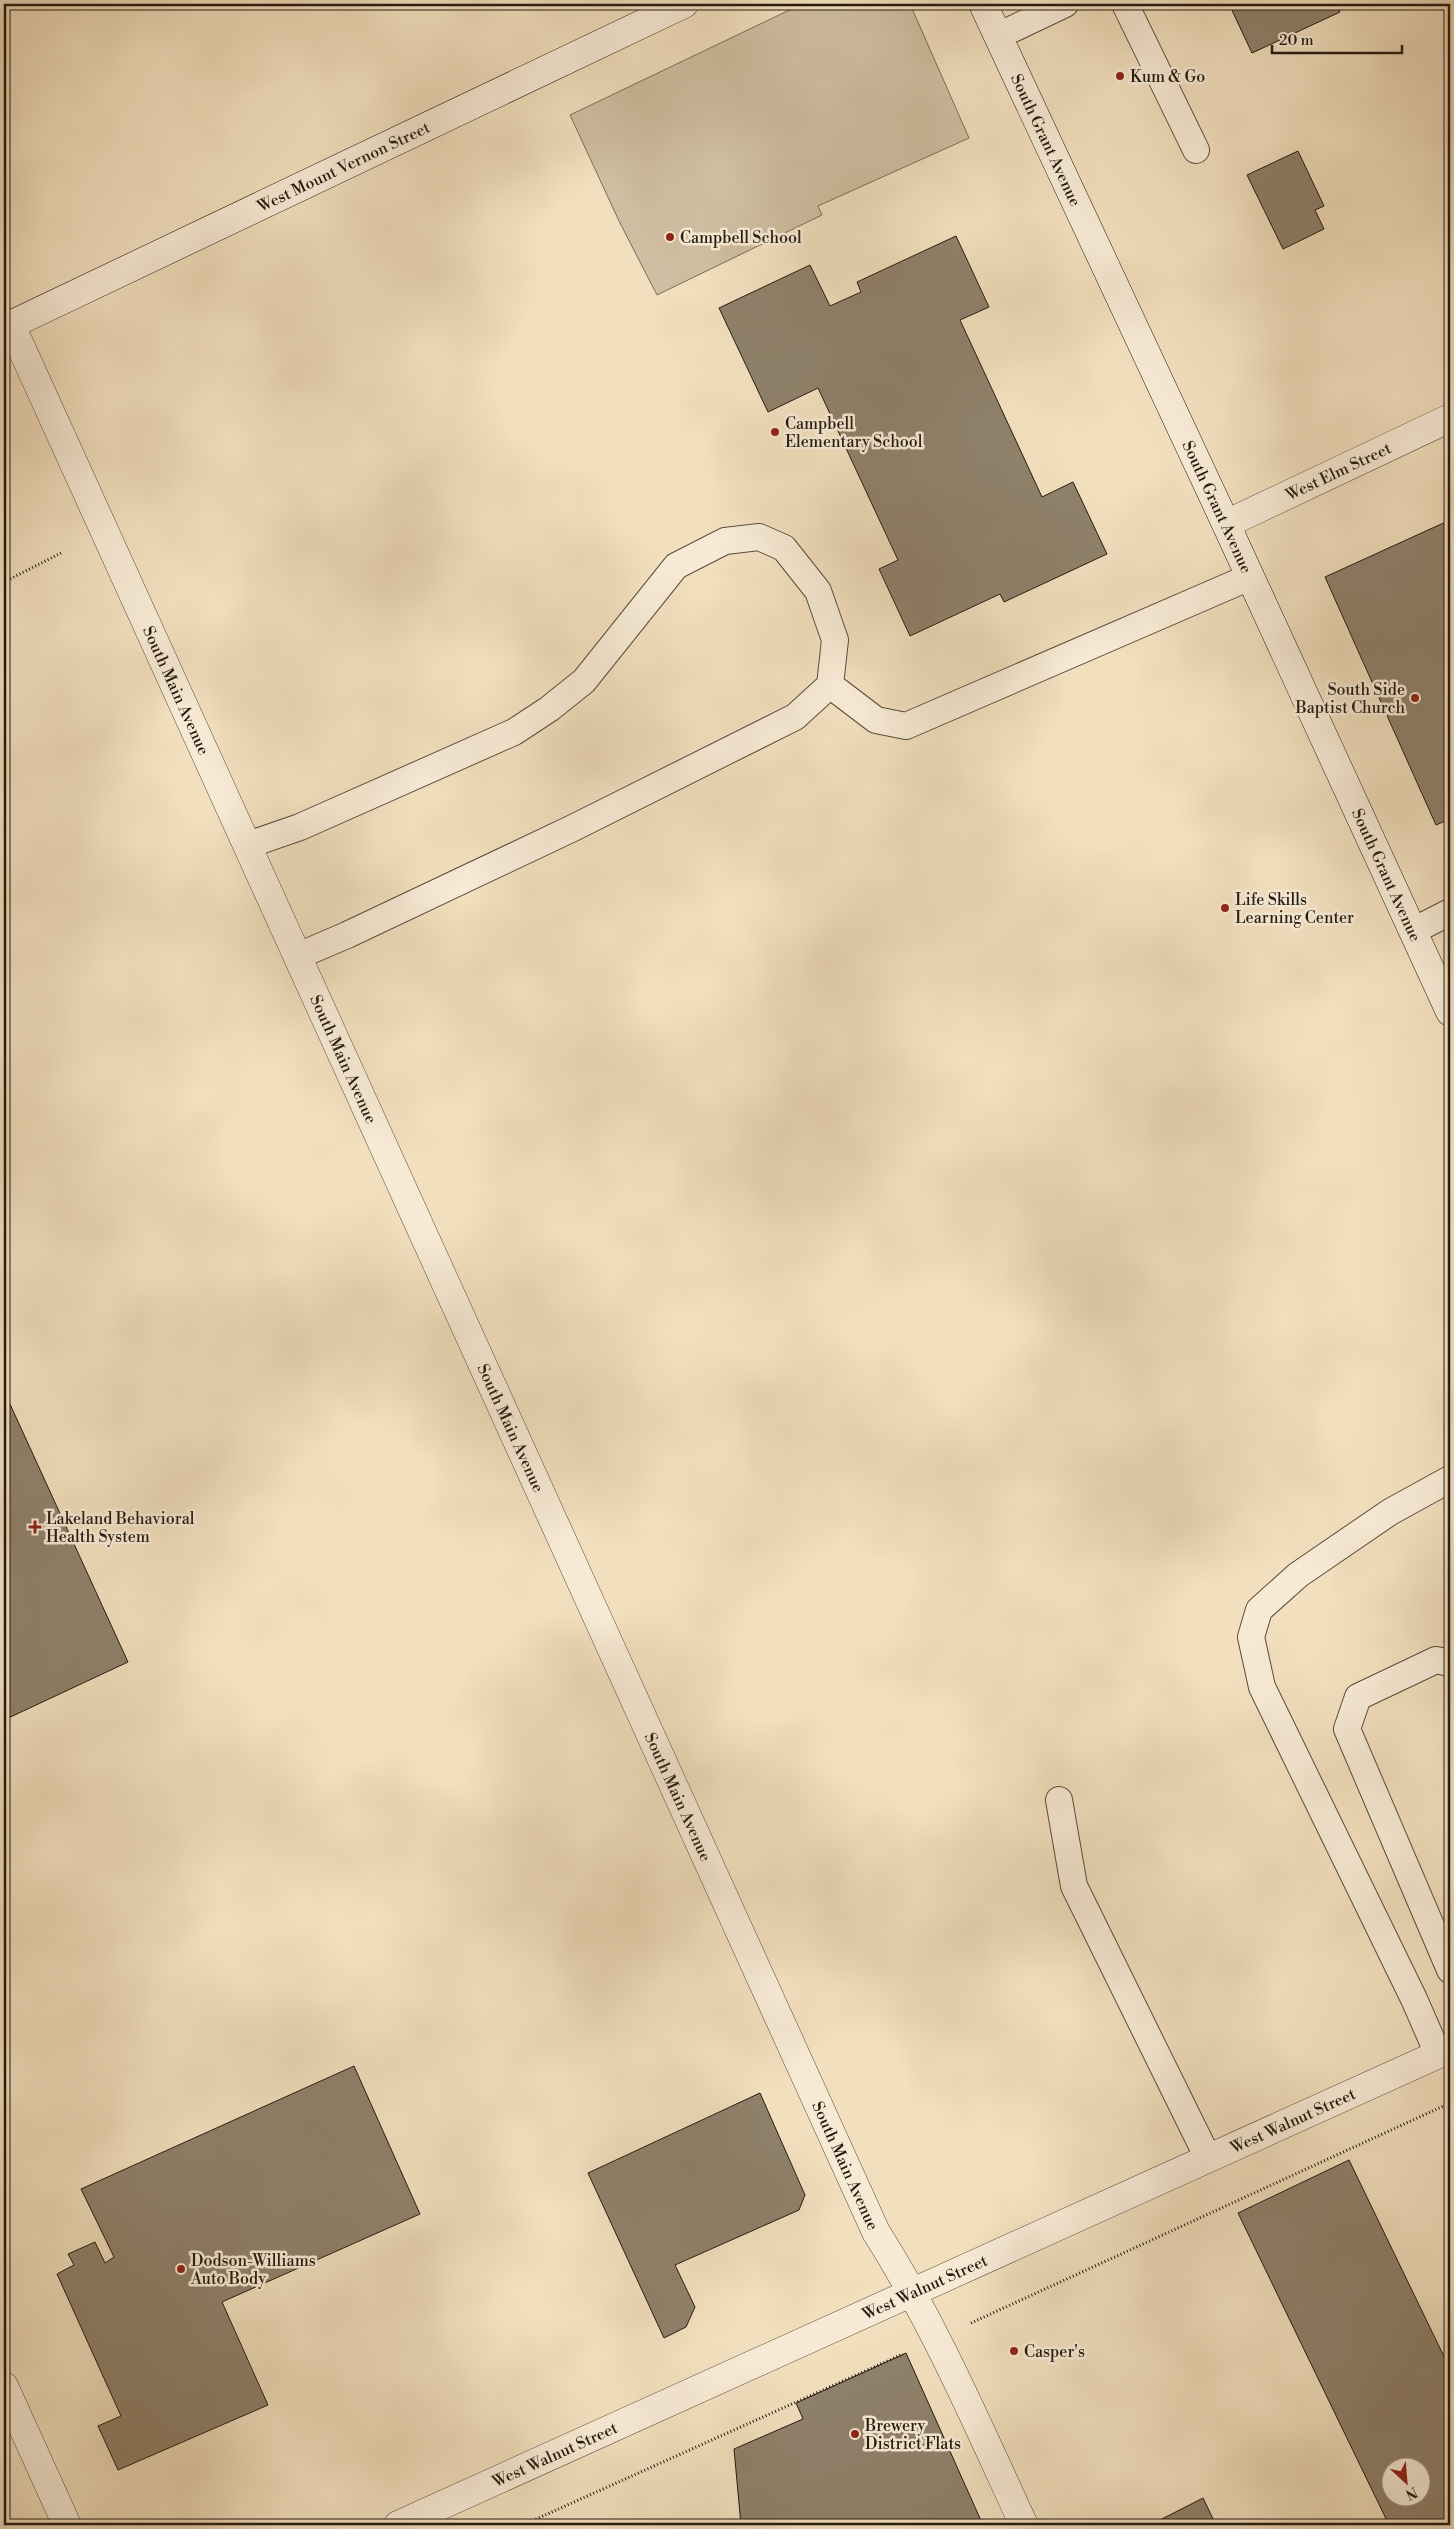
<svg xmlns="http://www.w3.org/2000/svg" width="1454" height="2529" font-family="'Libre Bodoni',serif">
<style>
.green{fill:#cfbea1;stroke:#7a6c59}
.building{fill:#8f816b;stroke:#241b11;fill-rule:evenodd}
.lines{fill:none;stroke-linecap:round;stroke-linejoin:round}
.lane-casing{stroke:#584c3c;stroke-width:28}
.street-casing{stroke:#584c3c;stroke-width:29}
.secondary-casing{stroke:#241b11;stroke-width:29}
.path{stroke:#241b11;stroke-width:3;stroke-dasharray:1 2.5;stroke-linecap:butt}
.lane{stroke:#f7ead5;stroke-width:26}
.street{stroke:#f7ead5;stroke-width:28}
.secondary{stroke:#f7ead5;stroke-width:28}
.poi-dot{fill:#8f2418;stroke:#f7ead5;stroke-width:2}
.labels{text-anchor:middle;stroke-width:5;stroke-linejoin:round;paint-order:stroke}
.poi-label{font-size:16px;fill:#241b11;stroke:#f7ead5;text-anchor:start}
.street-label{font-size:16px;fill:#241b11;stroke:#f7ead5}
</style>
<rect width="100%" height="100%" fill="#f2dfbe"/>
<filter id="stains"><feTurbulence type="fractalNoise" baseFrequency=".004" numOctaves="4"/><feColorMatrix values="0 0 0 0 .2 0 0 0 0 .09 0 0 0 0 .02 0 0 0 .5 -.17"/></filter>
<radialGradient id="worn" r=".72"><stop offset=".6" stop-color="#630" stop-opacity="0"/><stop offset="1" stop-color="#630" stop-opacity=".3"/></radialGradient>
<!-- green -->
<path class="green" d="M802,4h108l59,134 -151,68 4,9 -165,80 -38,-74 -49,-106z"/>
<!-- building -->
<path class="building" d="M1229,4h107l4,8 -88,41z
M1298,151l26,55 -9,4 9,19 -41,20 -36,-74z
M956,236l33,71 -29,13 82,177 31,-15 34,72 -103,48 -4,-8 -90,42 -31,-67 19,-9 -80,-172 -50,24 -49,-104 91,-43 20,41 31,-14 -4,-10z
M1450,520v299l-14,6 -111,-248z
M4,1391l124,271 -124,58z
M354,2066l66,148 -198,88 46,103 -150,65 -20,-44 23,-10 -64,-142 17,-9 -6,-11 27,-12 10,21 9,-6 -33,-68z
M760,2093l45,102 -6,15 -124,55 20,42 -9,20 -22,11 -76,-165z
M1349,2160l101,209v156h-61l-151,-312zM1392,2466h30v30h-30z
M906,2353l77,172h-242l-7,-76 69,-30 -7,-16z
M1203,2498l13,27h-67l7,-3z"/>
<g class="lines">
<defs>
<path id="lane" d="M1125,4l71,146
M998,36l67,-32
M830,685l46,35 30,6 344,-149
M248,845l52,-18 214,-95 35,-23 35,-28 92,-115 49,-25 34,-4 25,11 34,43 17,49 -5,45 -35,32 -222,111 -226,107 -49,21
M1413,931l37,-19
M1450,1663l-14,-3 -78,37 -11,32 103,241
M1059,1800l15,86 134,272
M1438,2054l-24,-55 -152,-312 -11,-50 8,-27 39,-35 92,-63 60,-33"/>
<g id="street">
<path id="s1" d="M11,325l865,1907c59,93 102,194 148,293"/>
<path id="s2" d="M1226,524l224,-106"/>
<path d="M4,2386l63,139"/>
<path id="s3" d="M398,2525l1052,-476"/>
</g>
<g id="secondary">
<path id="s4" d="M983,4l243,520 224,488"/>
<path id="s5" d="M4,328l680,-324"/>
</g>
</defs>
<!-- lane casing -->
<use href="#lane" class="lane-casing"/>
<!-- street casing -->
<use href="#street" class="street-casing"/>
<!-- secondary casing -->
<use href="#secondary" class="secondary-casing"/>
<!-- path -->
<path class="path" d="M4,582l59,-30
M971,2323l479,-220
M523,2525l380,-171"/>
<!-- lane -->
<use href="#lane" class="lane"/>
<!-- street -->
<use href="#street" class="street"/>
<!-- secondary -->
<use href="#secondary" class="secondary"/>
</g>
<!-- markers -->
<g class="poi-dot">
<circle cx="1120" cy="76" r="5"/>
<circle cx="670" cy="237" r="5"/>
<circle cx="775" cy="432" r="5"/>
<circle cx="1415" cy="698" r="5"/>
<circle cx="1225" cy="908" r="5"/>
<path d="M32.5 1519.5h5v5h5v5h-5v5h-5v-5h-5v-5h5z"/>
<circle cx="181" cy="2269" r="5"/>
<circle cx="1014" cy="2351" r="5"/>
<circle cx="855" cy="2434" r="5"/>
</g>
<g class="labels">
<!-- poi labels -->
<g class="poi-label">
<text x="1130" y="82">Kum &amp; Go</text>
<text x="680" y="243">Campbell School</text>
<text x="785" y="429">Campbell<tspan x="785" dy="18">Elementary School</tspan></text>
<text x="1405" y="695" text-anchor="end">South Side<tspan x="1405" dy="18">Baptist Church</tspan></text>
<text x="1235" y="905">Life Skills<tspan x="1235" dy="18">Learning Center</tspan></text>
<text x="46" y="1524">Lakeland Behavioral<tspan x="46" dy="18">Health System</tspan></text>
<text x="191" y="2266">Dodson-Williams<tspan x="191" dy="18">Auto Body</tspan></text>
<text x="1024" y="2357">Casper's</text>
<text x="865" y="2431">Brewery<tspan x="865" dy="18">District Flats</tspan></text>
</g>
<!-- street labels -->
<g class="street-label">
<text dy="6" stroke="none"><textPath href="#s4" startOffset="150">South Grant Avenue</textPath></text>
<text dy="6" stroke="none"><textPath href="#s5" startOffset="376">West Mount Vernon Street</textPath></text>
<text dy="6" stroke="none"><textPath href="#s2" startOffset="124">West Elm Street</textPath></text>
<text dy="6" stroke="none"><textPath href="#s4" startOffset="555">South Grant Avenue</textPath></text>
<text dy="6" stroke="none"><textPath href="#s1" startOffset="401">South Main Avenue</textPath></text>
<text dy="6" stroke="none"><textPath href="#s4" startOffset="960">South Grant Avenue</textPath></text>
<text dy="6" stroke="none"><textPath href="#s1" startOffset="806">South Main Avenue</textPath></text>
<text dy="6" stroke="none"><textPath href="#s1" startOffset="1211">South Main Avenue</textPath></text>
<text dy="6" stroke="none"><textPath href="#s1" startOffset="1616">South Main Avenue</textPath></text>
<text dy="6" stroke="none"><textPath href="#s3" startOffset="982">West Walnut Street</textPath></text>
<text dy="6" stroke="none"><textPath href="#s1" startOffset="2021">South Main Avenue</textPath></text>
<text dy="6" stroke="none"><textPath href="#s3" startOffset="578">West Walnut Street</textPath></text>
<text dy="6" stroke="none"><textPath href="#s3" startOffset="172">West Walnut Street</textPath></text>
</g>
</g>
<!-- margin -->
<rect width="1454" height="2529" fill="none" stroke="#f2dfbe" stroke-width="20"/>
<rect x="5" y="5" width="1444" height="2519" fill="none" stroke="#241b11" stroke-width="2.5"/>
<rect x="10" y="10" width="1434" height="2509" fill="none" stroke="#241b11"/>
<!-- north arrow -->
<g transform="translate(1406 2482) rotate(154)"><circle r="24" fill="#f7ead5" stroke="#a39787"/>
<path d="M0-4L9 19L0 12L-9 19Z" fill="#8f2418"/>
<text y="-8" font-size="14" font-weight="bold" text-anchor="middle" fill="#241b11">N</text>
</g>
<!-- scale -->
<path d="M1272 45v8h130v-8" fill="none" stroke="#241b11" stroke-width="2.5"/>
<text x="1279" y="45" font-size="15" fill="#241b11" stroke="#f7ead5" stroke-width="4" paint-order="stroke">20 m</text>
<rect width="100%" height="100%" filter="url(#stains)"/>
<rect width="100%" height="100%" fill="url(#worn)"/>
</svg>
